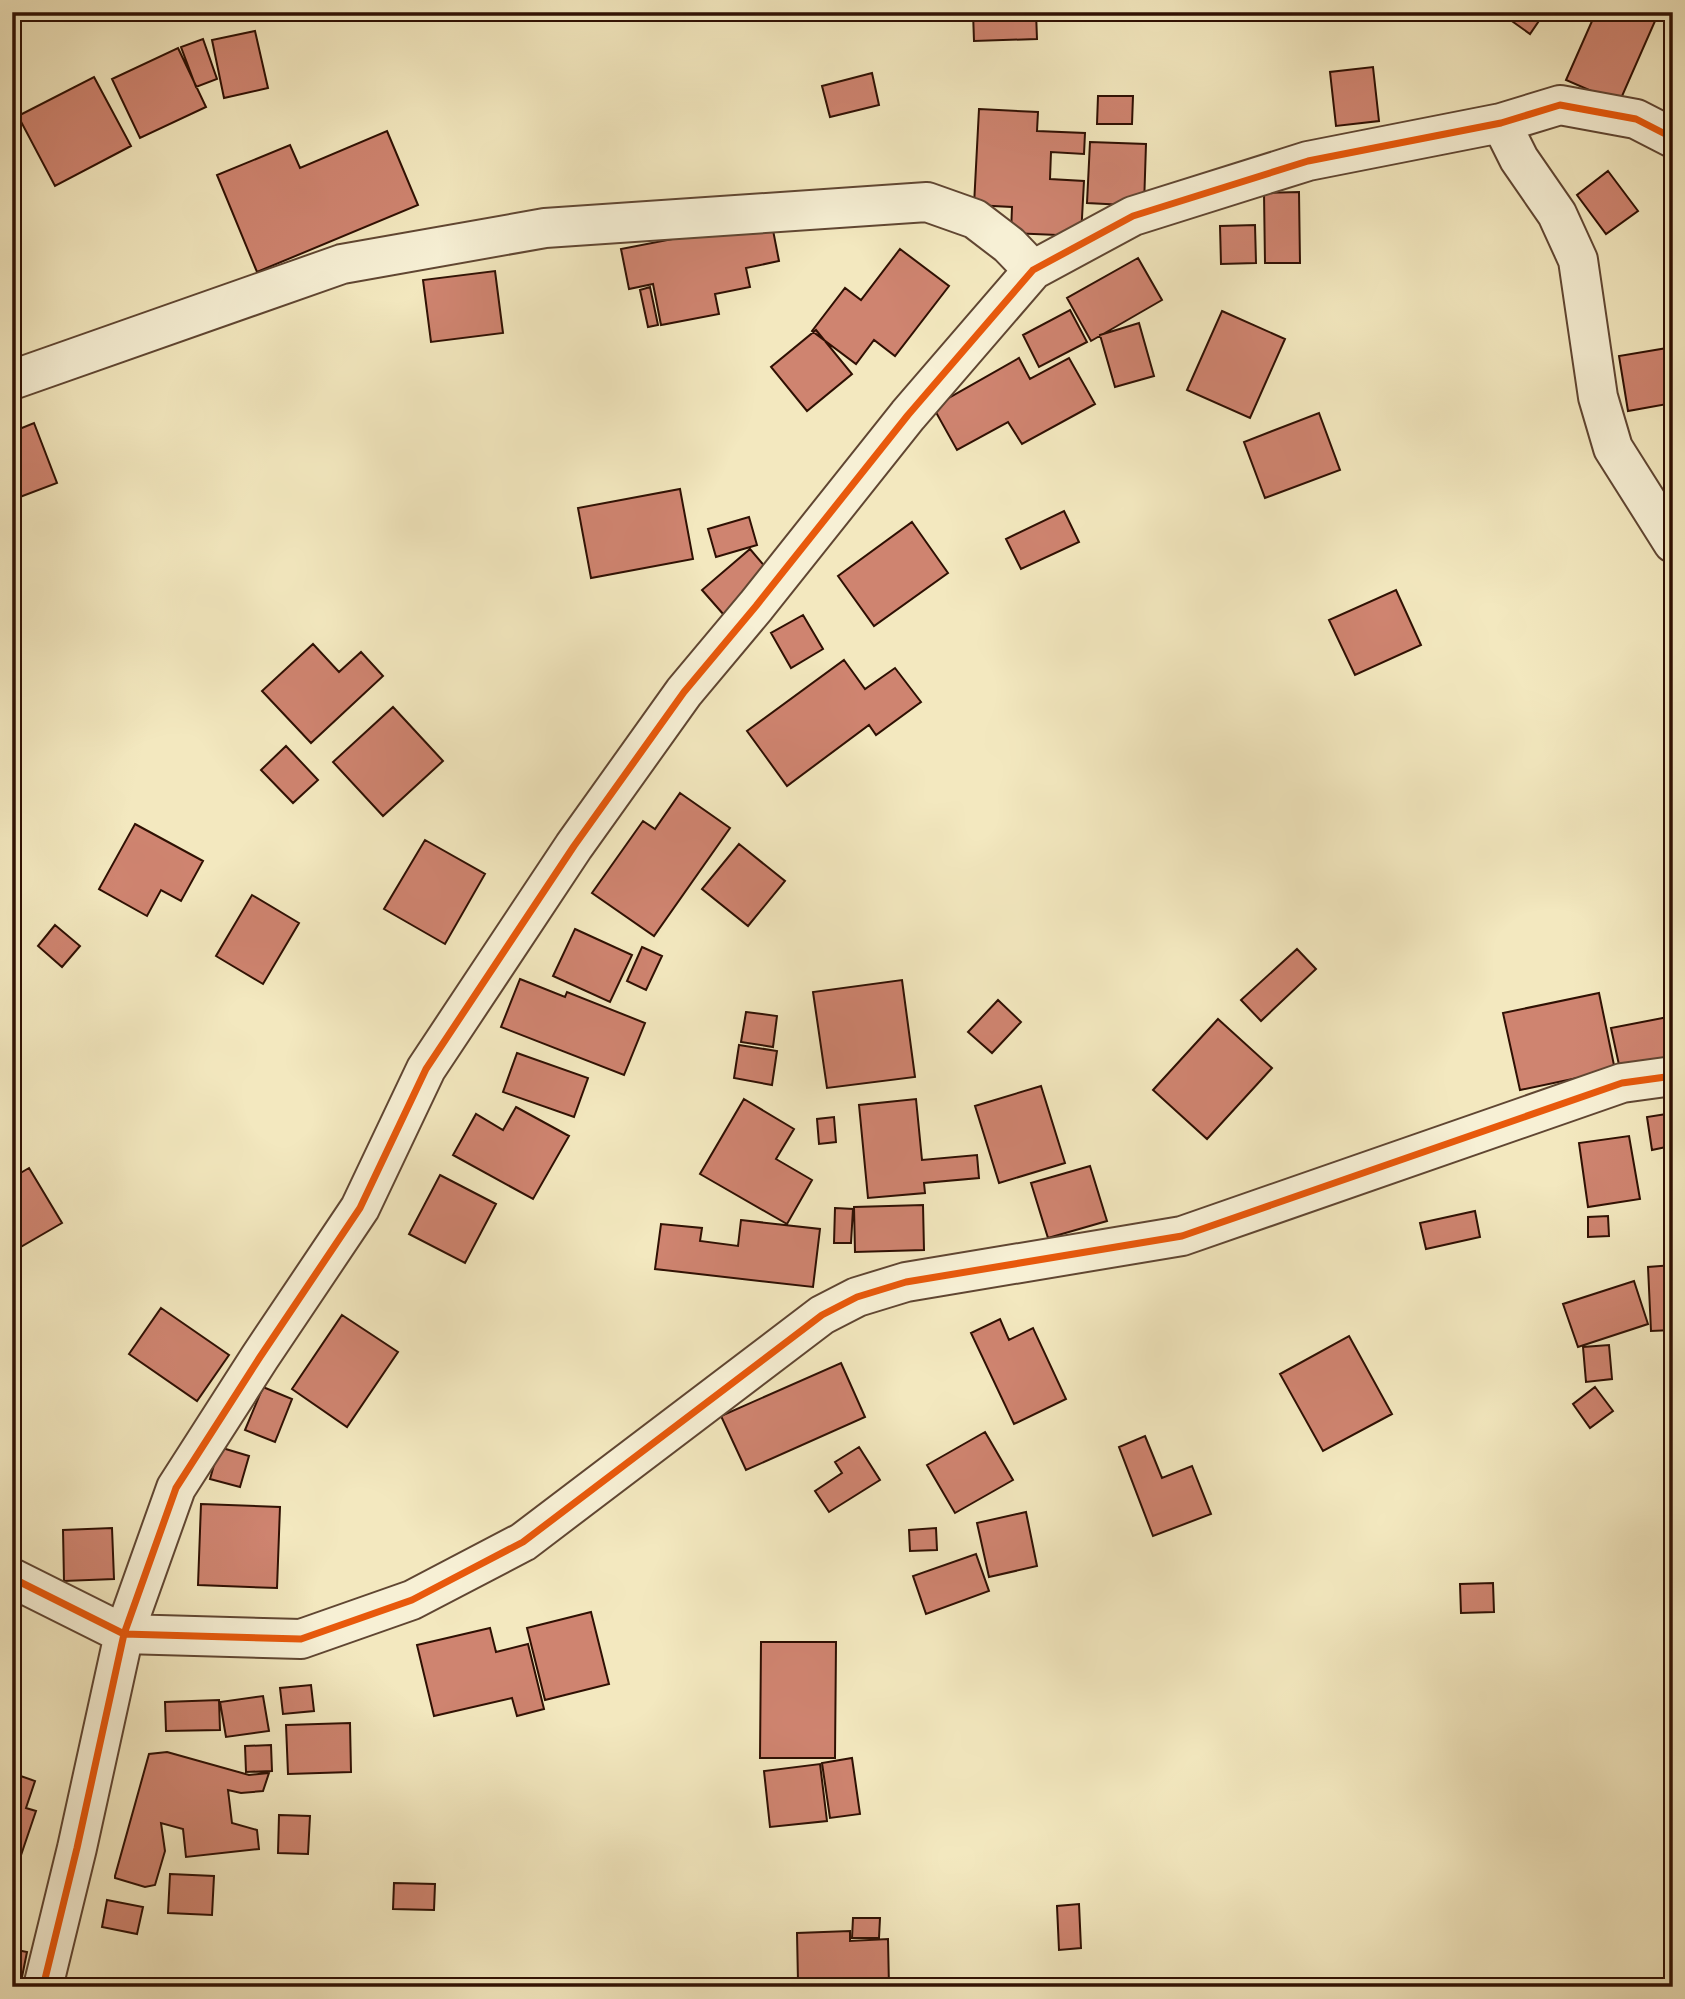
<svg xmlns="http://www.w3.org/2000/svg" width="1685" height="1999" font-family="'Sorts Mill Goudy',serif">
<style>
.building{fill:#cf8470;stroke:#2f1003;stroke-width:2}
.lines{fill:none;stroke-linecap:round;stroke-linejoin:round}
.minor-casing{stroke:#604632;stroke-width:42}
.minor{stroke:#f7f0d5;stroke-width:38}
.cycleway-casing{stroke:#f7f0d5;stroke-width:11}
.cycleway{stroke:#e8590c;stroke-width:7}
</style>
<rect width="100%" height="100%" fill="#f3e8bf"/>
<filter id="stains"><feTurbulence type="fractalNoise" baseFrequency=".00286" numOctaves="4"/><feColorMatrix values="0 0 0 0 .2 0 0 0 0 .09 0 0 0 0 .02 0 0 0 .5 -.17"/></filter>
<radialGradient id="worn" r=".72"><stop offset=".6" stop-color="#630" stop-opacity="0"/><stop offset="1" stop-color="#630" stop-opacity=".3"/></radialGradient>
<!-- building -->
<path class="building" d="M973,12h63l1,27 -63,2z
M1514,12h31l-15,22 -21,-15z
M1596,12h63l-40,91 -53,-23z
M255,31l13,57 -44,10 -12,-58z
M203,39l14,40 -21,8 -15,-40z
M178,48l28,59 -66,31 -28,-59z
M1373,67l6,54 -43,5 -6,-54z
M872,73l7,32 -49,12 -8,-31z
M94,77l37,69 -76,40 -37,-70z
M1098,96h35l-1,28h-35z
M979,109l59,3 -1,19 48,2 -1,21 -33,-2 -1,27 34,2 -3,55 -70,-3 1,-26 -38,-2z
M387,131l31,74 -161,67 -40,-97 73,-30 10,23z
M1090,142l56,2 -2,62 -57,-3z
M1608,171l30,40 -32,23 -29,-39z
M1299,192l1,71h-35l-1,-70z
M771,220l8,41 -33,7 4,19 -35,7 4,20 -58,11 -8,-41 -24,5 -8,-40z
M1255,225l1,38 -35,1 -1,-38z
M900,249l49,37 -54,70 -21,-16 -18,24 -44,-33 33,-43 16,12z
M1138,258l24,42 -71,41 -24,-43z
M495,271l8,62 -72,9 -8,-62z
M650,287l8,38 -10,2 -8,-37z
M1070,310l17,32 -48,25 -16,-32z
M1222,311l63,28 -35,79 -63,-28z
M1139,323l15,53 -39,11 -15,-52z
M816,330l36,44 -45,37 -36,-44z
M1673,347v56l-45,8 -9,-55z
M1019,358l11,21 39,-21 26,46 -73,40 -14,-22 -51,28 -24,-43z
M1319,413l21,57 -75,28 -21,-56z
M34,423l23,60 -45,17v-68z
M680,489l13,70 -102,19 -13,-70z
M1064,511l15,31 -58,27 -15,-30z
M749,517l8,28 -41,12 -8,-28z
M912,522l36,51 -74,53 -36,-50z
M750,549l22,26 -48,40 -22,-25z
M1396,590l25,55 -66,30 -26,-55z
M803,615l20,34 -32,19 -20,-35z
M313,644l26,28 22,-20 22,24 -72,67 -49,-52z
M844,660l21,29 30,-21 26,34 -45,33 -7,-10 -82,61 -40,-55z
M393,707l50,54 -60,55 -50,-54z
M286,746l32,34 -25,23 -32,-33z
M680,793l50,35 -76,108 -62,-43 51,-72 12,8z
M135,824l68,37 -22,40 -20,-11 -14,26 -48,-27z
M425,840l60,34 -40,70 -61,-35z
M739,844l46,37 -37,45 -46,-37z
M252,895l47,28 -36,61 -47,-28z
M55,925l25,21 -18,21 -24,-21z
M575,929l57,26 -22,47 -57,-26z
M642,947l20,9 -16,34 -19,-9z
M1297,949l19,20 -55,52 -20,-21z
M520,979l45,18 2,-5 78,31 -21,52 -123,-48z
M902,980l13,97 -88,11 -14,-96z
M1599,993l16,77 -95,20 -17,-77z
M998,1000l23,22 -29,31 -24,-21z
M746,1012l31,4 -4,31 -32,-5z
M1673,1016v48l-52,10 -10,-46z
M1218,1019l54,49 -65,71 -54,-49z
M739,1045l38,6 -5,34 -38,-7z
M517,1053l71,25 -14,39 -71,-25z
M1041,1086l24,77 -66,20 -24,-77z
M744,1099l50,30 -18,30 36,21 -25,44 -87,-50z
M916,1099l6,61 55,-5 2,23 -55,5 1,10 -57,5 -9,-93z
M516,1107l53,29 -36,63 -80,-44 23,-41 27,16z
M1673,1113v69h-1l-6,-35 -14,3 -5,-33z
M834,1117l2,25 -17,2 -2,-25z
M1629,1136l11,63 -52,8 -9,-64z
M1090,1166l17,55 -59,17 -17,-55z
M29,1168l33,55 -50,29v-74z
M440,1175l56,29 -31,59 -56,-29z
M923,1205l1,45 -69,2 -1,-45z
M835,1208l18,1 -2,34h-17z
M1475,1211l5,26 -54,12 -6,-26z
M1608,1216l1,20 -21,1v-20z
M741,1220l79,9 -7,58 -158,-18 6,-45 41,4 -2,13 38,5z
M1673,1265v65l-22,1 -3,-64z
M1634,1281l14,43 -70,23 -15,-43z
M161,1308l68,47 -32,46 -68,-47z
M342,1315l56,37 -51,75 -55,-38z
M1000,1319l9,21 24,-12 33,71 -52,25 -43,-91z
M1349,1336l43,78 -69,37 -43,-77z
M1609,1345l3,34 -26,3 -3,-35z
M841,1363l24,54 -119,53 -25,-54z
M263,1387l29,12 -17,43 -30,-12z
M1595,1387l18,24 -23,17 -17,-24z
M985,1432l28,48 -58,33 -28,-48z
M1145,1436l17,42 30,-12 19,48 -58,22 -34,-89z
M219,1447l30,9 -9,31 -30,-8z
M859,1447l21,33 -51,32 -14,-21 27,-18 -7,-11z
M201,1504l79,3 -3,81 -79,-3z
M1026,1512l11,54 -48,11 -12,-54z
M112,1528l2,51 -50,2 -1,-51z
M936,1528l1,22 -27,1 -1,-21z
M976,1554l13,37 -63,23 -13,-38z
M1493,1583l1,29 -33,1 -1,-29z
M591,1612l18,72 -64,16 -18,-72z
M490,1628l6,24 32,-8 16,65 -27,7 -5,-18 -78,18 -17,-71z
M761,1642h75l-1,116h-75z
M311,1685l3,26 -31,3 -3,-26z
M263,1696l6,35 -43,6 -6,-35z
M219,1700l1,30 -54,1 -1,-29z
M350,1723l1,49 -63,2 -2,-49z
M271,1745l1,26 -26,1 -1,-26z
M167,1752l82,23 20,-2 -6,18 -22,2 -13,-3 4,33 25,7 2,19 -73,8 -3,-28 -22,-6 4,28 -10,34 -10,2 -30,-9v-2l34,-122z
M852,1758l8,56 -30,4 -8,-55z
M820,1764l7,57 -57,6 -6,-56z
M12,1773l23,8 -9,27 10,3 -18,53 -6,-2z
M279,1815l31,1 -2,38 -30,-1z
M170,1874l44,2 -2,39 -44,-2z
M394,1883l41,1 -1,26 -41,-1z
M107,1900l36,7 -6,27 -35,-7z
M1079,1904l2,44 -22,2 -2,-44z
M853,1918h27l-1,20h-27z
M850,1931v10l38,-2 1,48h-68v-7l-23,1 -1,-48z
M12,1949l15,3 -7,35h-8z"/>
<g class="lines">
<defs>
<path id="minor" d="M1501,123l18,36 38,55 21,46 20,137 15,51 60,95
M12,380l330,-116 203,-36 382,-26 48,17 34,26 24,25
M12,1578l112,56 177,5 111,-39 111,-58 299,-227 35,-18 49,-15 276,-46 440,-153 51,-7
M43,1987l34,-139 47,-214 52,-146 84,-131 100,-149 66,-139 148,-223 110,-154 72,-86 152,-191 125,-145 100,-54 175,-55 193,-38 59,-18 76,14 37,19"/>
</defs>
<!-- minor casing -->
<use href="#minor" class="minor-casing"/>
<!-- minor -->
<use href="#minor" class="minor"/>
<defs>
<path id="cycleway" d="M12,1578l112,56 177,5 111,-39 111,-58 299,-227 35,-18 49,-15 276,-46 440,-153 51,-7
M43,1987l34,-139 47,-214 52,-146 84,-131 100,-149 66,-139 148,-223 110,-154 72,-86 152,-191 125,-145 100,-54 175,-55 193,-38 59,-18 76,14 37,19"/>
</defs>
<!-- cycleway casing -->
<use href="#cycleway" class="cycleway-casing"/>
<!-- cycleway -->
<use href="#cycleway" class="cycleway"/>
</g>
<!-- margin -->
<rect width="1685" height="1999" fill="none" stroke="#f3e8bf" stroke-width="42"/>
<rect x="14" y="14" width="1657" height="1971" fill="none" stroke="#2f1003" stroke-width="3.5"/>
<rect x="21" y="21" width="1643" height="1957" fill="none" stroke="#2f1003" stroke-width="2"/>
<rect width="100%" height="100%" filter="url(#stains)"/>
<rect width="100%" height="100%" fill="url(#worn)"/>
</svg>
